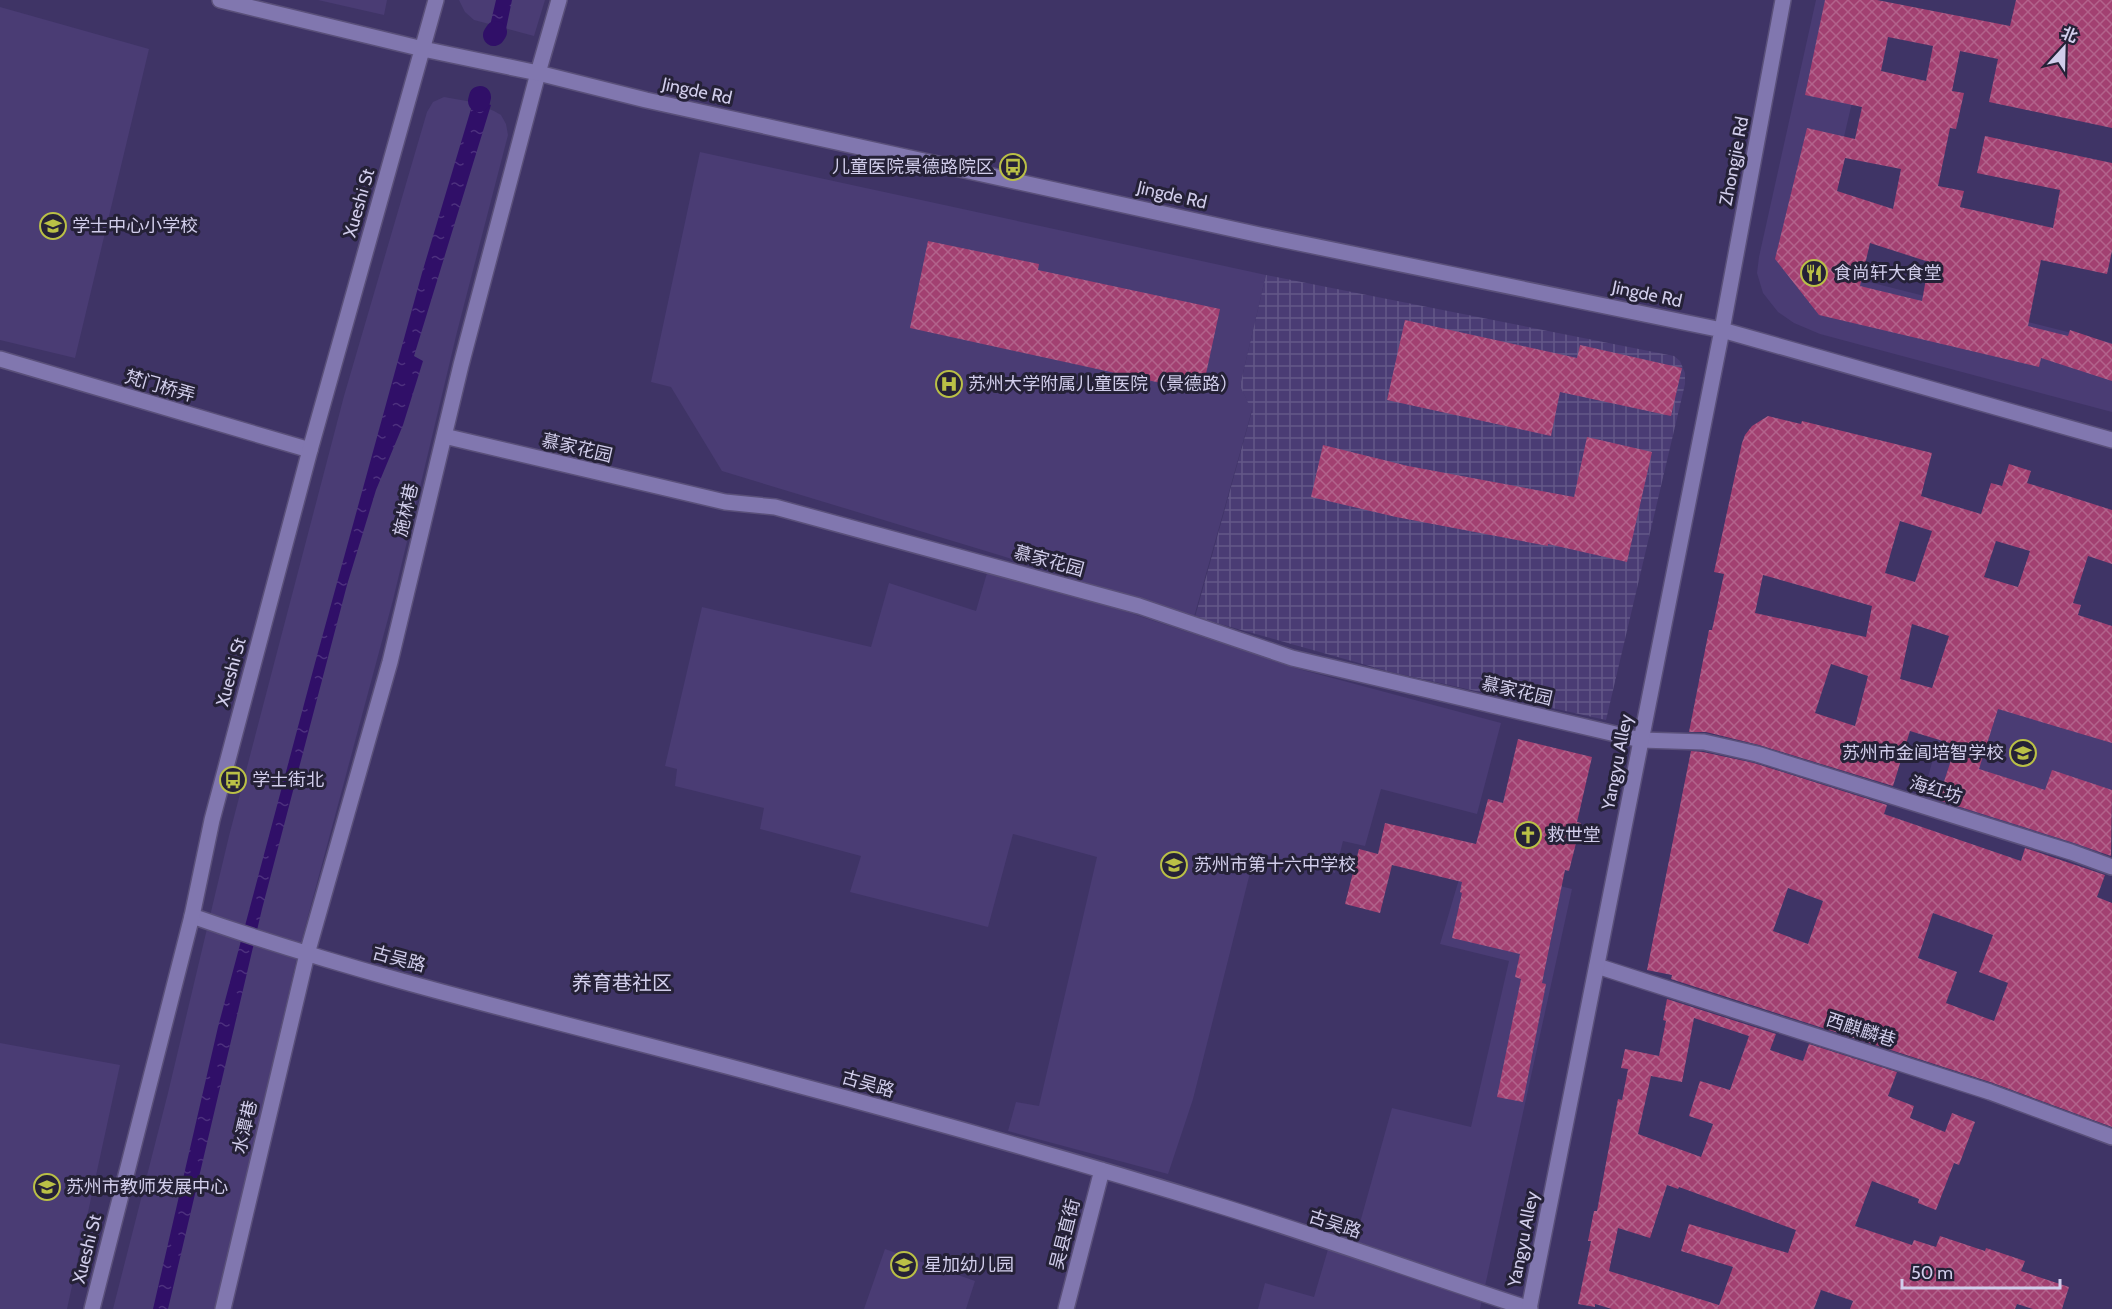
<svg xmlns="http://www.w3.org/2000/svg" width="2112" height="1309" font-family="Cabin,'Noto Sans SC',sans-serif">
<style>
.built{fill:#4a3c74}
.industrial{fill:url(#industrial-grid)}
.water{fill:url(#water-ripples)}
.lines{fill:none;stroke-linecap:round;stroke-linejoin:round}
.canal{stroke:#300f68;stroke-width:22}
.building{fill:url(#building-cross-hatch);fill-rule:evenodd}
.street-casing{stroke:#5a507a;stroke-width:18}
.secondary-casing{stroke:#5a507a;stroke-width:18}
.street{stroke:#8177af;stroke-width:15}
.secondary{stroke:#8177af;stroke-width:15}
.labels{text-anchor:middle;stroke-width:6;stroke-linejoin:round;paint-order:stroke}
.street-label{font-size:18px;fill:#d1cdeb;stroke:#252137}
.poi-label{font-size:18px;fill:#d1cdeb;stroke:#252137;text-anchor:start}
.neighbourhood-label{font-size:20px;fill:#d1cdeb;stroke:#252137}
</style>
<defs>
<pattern id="industrial-grid" width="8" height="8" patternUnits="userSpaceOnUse" patternTransform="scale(1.5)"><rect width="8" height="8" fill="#4a3c74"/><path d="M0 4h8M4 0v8" fill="none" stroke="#635788"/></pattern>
<pattern id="water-ripples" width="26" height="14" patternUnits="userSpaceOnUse" patternTransform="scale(1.5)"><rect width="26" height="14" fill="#300f68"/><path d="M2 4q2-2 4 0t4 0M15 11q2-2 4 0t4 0" fill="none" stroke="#4d317e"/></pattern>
<pattern id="building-cross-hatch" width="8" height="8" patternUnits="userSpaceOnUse" patternTransform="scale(1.5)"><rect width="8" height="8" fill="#a24071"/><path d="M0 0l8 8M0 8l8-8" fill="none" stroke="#b2638c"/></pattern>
</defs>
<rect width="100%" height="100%" fill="#3f3466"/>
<!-- built -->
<path class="built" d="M318,0h69l-3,15z
M459,0h86l-11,36 -60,-16 -9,-8z
M1816,0h60l-51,218 12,3 28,60 247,62v69l-292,-78 -26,-11 -16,-11 -15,-19 -6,-20 2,-16z
M0,7l149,42 -74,309 -75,-18z
M444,97l28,5 22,9 7,4 5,9 2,11 -51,197 -64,268 -97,361 -80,348h-103l55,-216 61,-257 115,-440 83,-284 6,-10z
M700,152l566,123 -26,111 12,24 -58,207 -195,-62 -277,-84 -51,-84 -20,-5z
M989,566l306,102 206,55 -24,91 -96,-25 -16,57 -22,-5 -8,32 -80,-20 -62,246 -25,75 -160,-43 8,-29 23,4 58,-249 -84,-23 -25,93 -138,-35 11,-36 -101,-27 4,-21 -89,-22 2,-17 -12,-3 37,-159 169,40 18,-64 87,28z
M1961,662l151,44v109l-11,38 -180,-52z
M1464,862l108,27 -92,420h-222l7,-26 49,14 20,-68 22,8 36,-129 79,19 38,-166 -69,-17z
M0,1043l120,22 -53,244h-67z
M885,1249l90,32 -9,28h-102z"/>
<!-- industrial -->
<path class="industrial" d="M1266,275l408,81 6,5 5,12v11l-79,336 -215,-48 -196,-55 57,-206 -12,-25z"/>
<!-- water -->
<path class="water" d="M496,0h16l-7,34 -16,-4z
M474,99l17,6 -77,251 9,5 -20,64 -27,65 -29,95 -85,324 -94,400h-15l65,-282 97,-364 107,-390z"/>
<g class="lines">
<!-- canal -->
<path class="canal" d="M494,35l2,-3
M479,101l1,-4"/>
</g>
<!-- building -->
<path class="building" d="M1825,0h52l133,26 6,-26h96v128l-123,-26 9,-43 -38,-8 -8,40 12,2 -8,36 -6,-1 -12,58 26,5 -4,16 93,21 7,-38 -83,-17 8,-37 127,27v88l-5,23 -66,-14 -13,66 40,10 2,-6 42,14v37l-71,-23 -2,9 -220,-52 -44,-56 32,-131 48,11 7,-32 -57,-12zM1888,37l45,9 -7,35 -45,-10zM1845,158l56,11 -8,40 -56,-18zM1870,243l59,19 -7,39 -62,-15z
M928,241l111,23 -1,6 182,39 -16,74 -41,-9 -2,9 -251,-55z
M1405,320l172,38 3,-13 102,23 -11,48 -111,-24 -9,44 -164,-36z
M1768,416l33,8 1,-3 130,32 -11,43 60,18 10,-31 11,3 7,-22 22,7 -4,12 85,27v54l-24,-8 -15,47 8,2 -3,10 34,11v117l-114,-34 -19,60 66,21 7,-20 60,20 -1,66 -37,-13 -136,-43 18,-55 -46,-14 -17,55 -134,-41 -53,-13h-17l20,-102h3l12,-56 -10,-2 28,-129 3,-8 7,-9zM1900,521l32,10 -17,51 -30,-9zM1996,541l34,10 -12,36 -34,-10zM1763,575l109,31 -6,31 -111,-24zM1912,624l37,12 -17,52 -32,-9zM1831,664l37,12 -13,50 -40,-13z
M1587,437l65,15 -25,110 -79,-18v2l-152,-29 -85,-20 12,-52 85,21 166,31z
M1518,739l74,18 -15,65 4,1 -12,48 -4,-1 -23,113 4,1 -23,118 -26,-5 24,-118 -6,-2 5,-23 -68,-16 10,-45 -2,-1 2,-10 -70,-17 -12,48 -35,-9 14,-55 19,5 7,-31 91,21 12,-45 15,4z
M1691,751l12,1 51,11 133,42 -3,9 137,47 4,-13 80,27 -8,22 15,6v224l-119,-44 -322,-104 1,-4 -25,-5zM1788,888l35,13 -15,43 -35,-13zM1933,913l60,22 -14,37 29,11 -14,38 -48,-18 11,-31 -39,-14z
M1667,999l109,35 -6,16 33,11 6,-17 88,28 -9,24 26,10 -4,12 35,14 7,-19 23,9 -16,43 -5,-2 -18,47 -18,-7 1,-4 -47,-18 -17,45 57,19 2,-5 22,7 4,-11 45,15 1,-3 39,13 -4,10 48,16 -7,22h-29l-16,-5 -2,5h-165l3,-8 -32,-11 -7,19h-202l-17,-5v3l-17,-3 13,-63h-3l6,-30h3l21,-112 4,1 6,-31 -7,-1 4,-19 34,7 7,-35 -3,-1zM1694,1018l55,18 -19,54 -30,-9 -11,35 24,8 -12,33 -63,-23 13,-58 31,6zM1667,1185l11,4 1,-2 117,43 -8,23 -99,-29 -8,27 52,16 -15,41 1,-3 -110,-34 9,-43 32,10z"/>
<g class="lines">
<defs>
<path id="street" d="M0,359l310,91
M444,436l281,66 50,5 364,99 153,52 349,82 63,2 53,12 314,98 41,15
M192,916c194,68 396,112 594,166 147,39 293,80 438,125 103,32 204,69 306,102
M1597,966l393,126 122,45
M223,1309l84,-355 83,-292 71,-297 77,-292
M1066,1309l36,-139"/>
<path id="secondary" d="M220,0l203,49 115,24 108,27 614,135 462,95 390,110
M538,73l21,-73
M92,1309l100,-393 20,-96 98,-370 126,-450
M1529,1309l193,-979 61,-330"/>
</defs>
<!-- street casing -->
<use href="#street" class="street-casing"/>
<!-- secondary casing -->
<use href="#secondary" class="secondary-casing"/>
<!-- street -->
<use href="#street" class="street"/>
<!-- secondary -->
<use href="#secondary" class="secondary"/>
</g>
<!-- icons -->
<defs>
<symbol id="bus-ring" viewBox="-11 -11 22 22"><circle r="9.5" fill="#252137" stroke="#bac046" stroke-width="1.5"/><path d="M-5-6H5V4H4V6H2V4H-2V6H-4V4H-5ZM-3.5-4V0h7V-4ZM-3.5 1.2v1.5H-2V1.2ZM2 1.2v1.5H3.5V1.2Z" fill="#bac046"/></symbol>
<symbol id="school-ring" viewBox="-11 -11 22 22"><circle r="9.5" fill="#252137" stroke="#bac046" stroke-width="1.5"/><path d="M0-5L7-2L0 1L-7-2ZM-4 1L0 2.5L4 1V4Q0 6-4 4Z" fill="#bac046"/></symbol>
<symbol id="restaurant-ring" viewBox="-11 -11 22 22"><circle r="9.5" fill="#252137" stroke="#bac046" stroke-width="1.5"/><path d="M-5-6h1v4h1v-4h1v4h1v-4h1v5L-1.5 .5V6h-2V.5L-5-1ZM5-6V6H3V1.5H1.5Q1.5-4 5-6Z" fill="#bac046"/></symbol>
<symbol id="hospital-ring" viewBox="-11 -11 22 22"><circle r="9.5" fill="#252137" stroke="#bac046" stroke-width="1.5"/><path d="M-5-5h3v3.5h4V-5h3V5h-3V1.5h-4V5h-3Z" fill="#bac046"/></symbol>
<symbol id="church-ring" viewBox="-11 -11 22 22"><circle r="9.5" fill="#252137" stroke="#bac046" stroke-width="1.5"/><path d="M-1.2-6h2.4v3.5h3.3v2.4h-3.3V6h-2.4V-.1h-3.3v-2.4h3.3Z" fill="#bac046"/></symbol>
<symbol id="university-ring" viewBox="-11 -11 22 22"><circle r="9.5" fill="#252137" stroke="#bac046" stroke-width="1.5"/><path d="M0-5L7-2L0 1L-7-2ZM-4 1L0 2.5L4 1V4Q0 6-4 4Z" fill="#bac046"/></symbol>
</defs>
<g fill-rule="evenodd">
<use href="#bus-ring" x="998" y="152" width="30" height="30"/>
<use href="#school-ring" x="38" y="211" width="30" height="30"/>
<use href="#restaurant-ring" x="1799" y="258" width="30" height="30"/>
<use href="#hospital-ring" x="934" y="369" width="30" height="30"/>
<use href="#school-ring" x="2008" y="738" width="30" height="30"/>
<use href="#bus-ring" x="218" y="765" width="30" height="30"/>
<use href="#church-ring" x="1513" y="820" width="30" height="30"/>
<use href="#school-ring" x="1159" y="850" width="30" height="30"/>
<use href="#university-ring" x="32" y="1172" width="30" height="30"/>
<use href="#school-ring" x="889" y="1250" width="30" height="30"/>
</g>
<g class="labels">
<!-- street labels -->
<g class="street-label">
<text transform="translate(697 91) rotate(12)" y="6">Jingde Rd</text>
<text transform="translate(1734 161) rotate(-79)" y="6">Zhongjie Rd</text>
<text transform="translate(1172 195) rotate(13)" y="6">Jingde Rd</text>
<text transform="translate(359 203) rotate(-74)" y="6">Xueshi St</text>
<text transform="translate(1647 294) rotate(12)" y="6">Jingde Rd</text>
<text transform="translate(160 386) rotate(16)" y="6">梵门桥弄</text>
<text transform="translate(577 448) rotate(13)" y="6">慕家花园</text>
<text transform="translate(406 510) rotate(-77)" y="6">施林巷</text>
<text transform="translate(1049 561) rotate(15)" y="6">慕家花园</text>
<text transform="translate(231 672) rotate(-75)" y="6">Xueshi St</text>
<text transform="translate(1517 691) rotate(13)" y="6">慕家花园</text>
<text transform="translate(1617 762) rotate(-79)" y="6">Yangyu Alley</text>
<text transform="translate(1936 790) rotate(17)" y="6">海红坊</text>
<text transform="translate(399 959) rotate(15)" y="6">古吴路</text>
<text transform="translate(1861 1030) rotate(18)" y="6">西麒麟巷</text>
<text transform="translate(868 1084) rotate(16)" y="6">古吴路</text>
<text transform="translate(245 1127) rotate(-77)" y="6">水潭巷</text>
<text transform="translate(1335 1224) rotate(18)" y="6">古吴路</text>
<text transform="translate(1065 1234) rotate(-76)" y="6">吴县直街</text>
<text transform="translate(1523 1239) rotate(-79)" y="6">Yangyu Alley</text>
<text transform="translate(87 1249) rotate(-76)" y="6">Xueshi St</text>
</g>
<!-- poi labels -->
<g class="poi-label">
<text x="994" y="173" text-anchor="end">儿童医院景德路院区</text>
<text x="72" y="232">学士中心小学校</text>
<text x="1834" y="279">食尚轩大食堂</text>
<text x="968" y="390">苏州大学附属儿童医院（景德路）</text>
<text x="2004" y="759" text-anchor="end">苏州市金阊培智学校</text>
<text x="252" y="786">学士街北</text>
<text x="1547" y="841">救世堂</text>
<text x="1194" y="871">苏州市第十六中学校</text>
<text x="66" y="1193">苏州市教师发展中心</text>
<text x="924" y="1271">星加幼儿园</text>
</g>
<!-- neighbourhood labels -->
<g class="neighbourhood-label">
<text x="622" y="990">养育巷社区</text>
</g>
</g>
<!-- north arrow -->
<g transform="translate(2064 48) rotate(22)" stroke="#252137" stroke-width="4.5" paint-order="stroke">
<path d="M0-4.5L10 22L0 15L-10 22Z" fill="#d1cdeb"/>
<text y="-9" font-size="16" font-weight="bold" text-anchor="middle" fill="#d1cdeb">北</text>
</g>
<!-- scale -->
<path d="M1902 1279v9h158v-9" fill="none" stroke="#d1cdeb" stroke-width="3"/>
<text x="1911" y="1279" font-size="18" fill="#d1cdeb" stroke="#252137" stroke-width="4.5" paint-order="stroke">50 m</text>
</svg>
